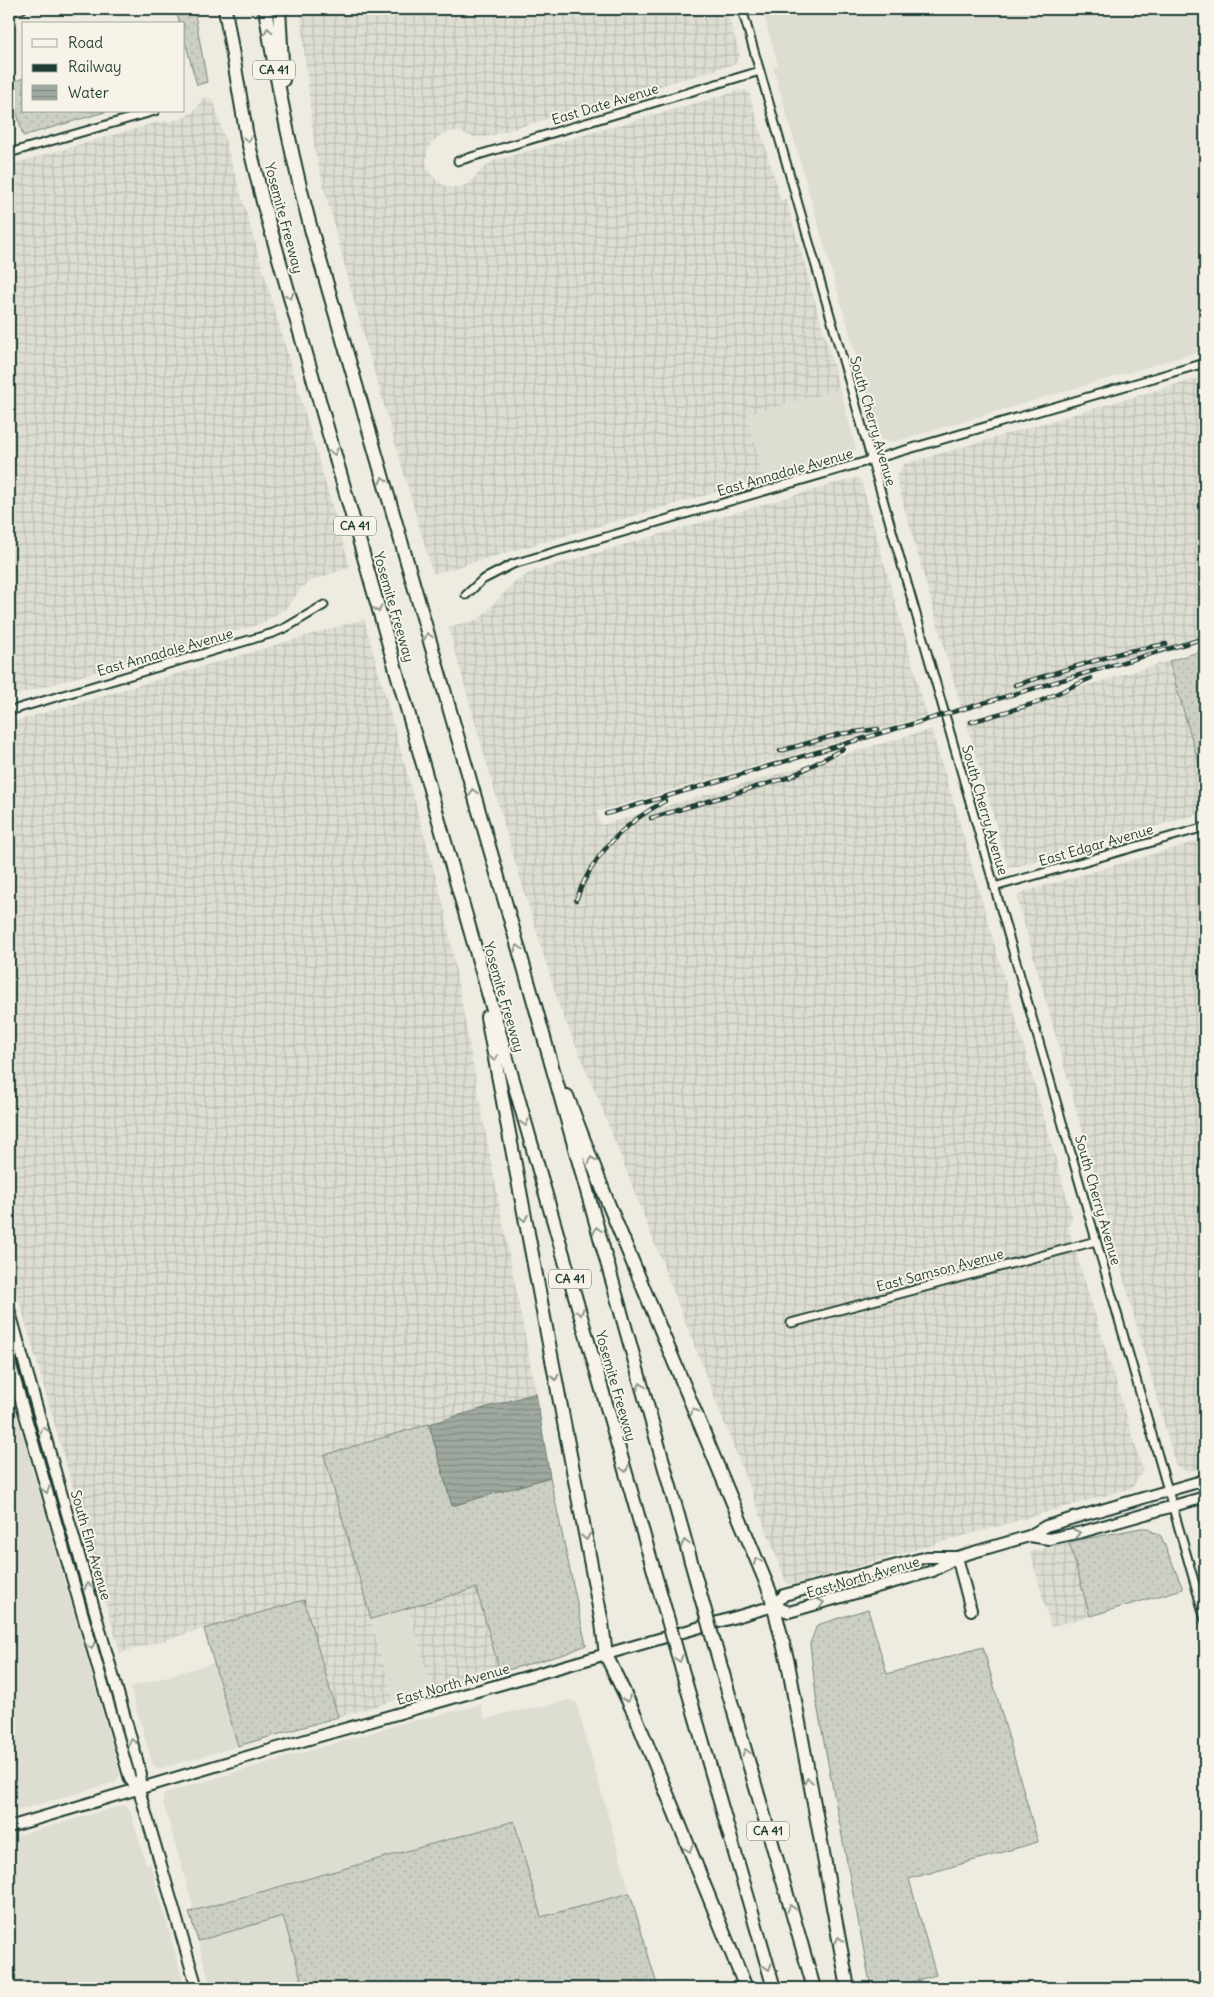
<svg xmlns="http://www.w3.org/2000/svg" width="1214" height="1997" font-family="Delius,sans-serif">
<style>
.built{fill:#ddddd2}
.industrial{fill:url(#industrial-grid)}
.grass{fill:url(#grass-dots);stroke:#76867c}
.water{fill:url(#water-rules);stroke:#6c7e74}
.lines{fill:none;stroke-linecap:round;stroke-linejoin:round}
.street-casing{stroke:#1f3d34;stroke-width:11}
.secondary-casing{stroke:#1f3d34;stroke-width:14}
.highway-casing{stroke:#1f3d34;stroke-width:16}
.street{stroke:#f7f3e8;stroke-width:7}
.secondary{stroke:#f7f3e8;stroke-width:10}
.highway{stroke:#f7f3e8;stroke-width:12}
.rail-casing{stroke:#1f3d34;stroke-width:4.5}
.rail{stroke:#f7f3e8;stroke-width:2.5;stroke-dasharray:8;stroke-linecap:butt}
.highway-bridge-casing{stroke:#1f3d34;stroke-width:16;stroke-linecap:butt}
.highway-bridge{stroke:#f7f3e8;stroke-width:12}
.oneway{stroke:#8b988e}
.labels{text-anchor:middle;stroke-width:4;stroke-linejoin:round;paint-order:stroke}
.shield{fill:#f7f3e8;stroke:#60746a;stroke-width:1}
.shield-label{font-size:12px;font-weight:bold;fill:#1f3d34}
.street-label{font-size:14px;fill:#1f3d34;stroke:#f7f3e8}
</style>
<defs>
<pattern id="industrial-grid" width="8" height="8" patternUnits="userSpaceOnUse" patternTransform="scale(1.25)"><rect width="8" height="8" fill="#ddddd2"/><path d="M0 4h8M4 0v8" fill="none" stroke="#bdbfb5"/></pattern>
<pattern id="grass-dots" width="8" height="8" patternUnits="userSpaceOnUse" patternTransform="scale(1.25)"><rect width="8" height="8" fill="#cccfc4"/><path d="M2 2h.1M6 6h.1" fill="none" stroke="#afb3a9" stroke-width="1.8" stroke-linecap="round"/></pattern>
<pattern id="water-rules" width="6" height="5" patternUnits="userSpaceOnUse" patternTransform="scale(1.25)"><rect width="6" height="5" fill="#9fa99f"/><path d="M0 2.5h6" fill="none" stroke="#818b82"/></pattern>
</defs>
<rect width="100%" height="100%" fill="#eeece1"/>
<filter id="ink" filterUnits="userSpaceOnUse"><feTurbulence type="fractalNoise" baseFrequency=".02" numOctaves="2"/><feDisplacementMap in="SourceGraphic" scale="10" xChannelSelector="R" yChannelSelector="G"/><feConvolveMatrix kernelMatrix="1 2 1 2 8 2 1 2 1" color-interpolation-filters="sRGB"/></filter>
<g filter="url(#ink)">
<!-- built -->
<path class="built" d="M762,9h443v341l-315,93 -10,-4 -107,-372 5,-2z
M840,389l16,59 -3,5 -88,25 -18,-63z
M14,1405l106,369 -4,8 -107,31v-406z
M408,1608l24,82 -38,11 -23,-82z
M213,1663l25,83 -79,23 -6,-4 -23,-78z
M567,1700l9,2 54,191 -89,25 -28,-97 -319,89 -31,-108 1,-8 4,-2 236,-69 77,-18 4,14 26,-7 36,-6z
M120,1806h6l4,4 16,54 4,-1 35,125h-176v-150z
M283,1916l20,69 -12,3h-80l-13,-47z"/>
<!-- industrial -->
<path class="industrial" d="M300,9h426l14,46 -5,9 -249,73h-12l-17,-6 -15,3 -11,9 -4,10 -1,10 4,10 7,8 10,6h11l11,-3 13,-15 11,-8 248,-71 8,2 32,108 5,-1 54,190 -93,26 18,63 -332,96 -73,-251 -34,-128 -11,-43z
M202,97l11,2 137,468 -39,14 -8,6 -19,23 -24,14 -251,73v-532l146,-42 18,-2 12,-4 8,-5 6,-7z
M1205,376v259l-244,72 -65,-229 8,-14z
M858,477l3,3 66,236 -330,96 4,13 330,-96 24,77 118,413 -5,8 75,243 -11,18 -336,96h-9l-189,-486 -38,-90 -48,-156 -64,-225 31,-8 36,-37 18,-11z
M364,619l80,287 41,224 51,263 -212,62 70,246 -56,16 -34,-117 -184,53 -110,-385 4,-2 -5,-19v-524z
M1169,661l36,123v28l-190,55 -7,-1 -42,-145z
M1205,839v628l-17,5 -12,-6 -159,-568 6,-6z
M1069,1542l21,74 -39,11 -21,-75z
M476,1588l24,84 -68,18 -24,-82z"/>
<!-- grass -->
<path class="grass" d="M175,9h19l13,73 -10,3 -13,-47v-14h-4z
M24,78v33h84l-85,25 -14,-53z
M1205,650v134l-36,-123z
M429,1424l23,82 98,-29 36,168 -21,9 -65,18 -24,-84 -105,31 -47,-164z
M1141,1528h5l15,8 22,53 -93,27 -21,-74z
M304,1600l34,117 -100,29 -34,-117z
M868,1609l19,65 96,-27 55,195 -129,37 27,96 -47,13h-18l-54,-283 -7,-61 7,-19z
M514,1821l27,96 89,-24 28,95h-367l12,-3 -20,-69 -85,25 -9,-29z"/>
<!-- water -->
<path class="water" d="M536,1393l14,84 -98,29 -23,-82z"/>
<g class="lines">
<defs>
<path id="street" d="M742,9l463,1610
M9,12l13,-3
M9,153l146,-42
M458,161l302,-90
M466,595l16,-15 31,-16 692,-201
M9,711l264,-78 14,-6 37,-22
M994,887l211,-60
M791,1323l305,-82"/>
<path id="secondary" d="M9,1309l132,465 -2,16
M9,1359l121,420 9,11 58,198
M1029,1536l20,3 33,-7 123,-35
M774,1606l15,6 144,-41 24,-14 72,-21 17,-10 159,-46
M9,1827l220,-65 545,-156 10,-11 143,-38h30l14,53"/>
<path id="highway" d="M225,9l22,128 17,69 214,752 184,641
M265,9c12,74 26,147 46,220l221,766 167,595
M279,9l4,71
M487,1017l115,606 4,32 29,60 111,273
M567,1096l41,107 162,389 18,71 60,325
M723,1674l91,314
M686,1684l88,304"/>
</defs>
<!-- street casing -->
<use href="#street" class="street-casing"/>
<!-- secondary casing -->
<use href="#secondary" class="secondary-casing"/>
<!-- highway casing -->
<use href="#highway" class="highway-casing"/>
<!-- street -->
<use href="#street" class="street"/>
<!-- secondary -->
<use href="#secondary" class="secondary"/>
<!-- highway -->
<use href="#highway" class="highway"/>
<defs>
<path id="rail" d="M1015,685l109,-33 42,-8
M971,722l65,-19 55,-25
M780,751l60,-17 38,-5
M606,814l599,-176
M651,818l139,-41 53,-28
M576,900c16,-44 48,-77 89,-99"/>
</defs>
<!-- rail casing -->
<use href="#rail" class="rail-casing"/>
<!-- rail -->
<use href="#rail" class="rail"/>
<defs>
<path id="highway-bridge" d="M699,1590l24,84
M662,1599l24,85"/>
</defs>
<!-- highway-bridge casing -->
<use href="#highway-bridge" class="highway-bridge-casing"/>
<!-- highway-bridge -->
<use href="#highway-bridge" class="highway-bridge"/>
</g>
<!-- one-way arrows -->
<defs><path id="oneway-chevron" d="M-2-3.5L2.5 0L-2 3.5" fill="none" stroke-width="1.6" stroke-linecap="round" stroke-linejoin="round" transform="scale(1.25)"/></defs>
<g class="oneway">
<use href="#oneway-chevron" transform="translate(268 31) rotate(-99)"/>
<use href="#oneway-chevron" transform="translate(248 139) rotate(78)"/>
<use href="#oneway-chevron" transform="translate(290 296) rotate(74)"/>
<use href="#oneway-chevron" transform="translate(334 452) rotate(74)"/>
<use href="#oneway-chevron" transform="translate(383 480) rotate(-106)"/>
<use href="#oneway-chevron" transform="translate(378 609) rotate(74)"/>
<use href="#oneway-chevron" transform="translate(428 636) rotate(-106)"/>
<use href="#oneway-chevron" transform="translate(473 792) rotate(-106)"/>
<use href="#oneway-chevron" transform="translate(518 948) rotate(-106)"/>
<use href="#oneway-chevron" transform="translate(494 1058) rotate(81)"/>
<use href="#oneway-chevron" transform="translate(525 1123) rotate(74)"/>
<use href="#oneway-chevron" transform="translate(592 1160) rotate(-110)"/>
<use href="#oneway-chevron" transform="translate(524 1218) rotate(79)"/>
<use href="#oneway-chevron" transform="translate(597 1230) rotate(-106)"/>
<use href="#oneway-chevron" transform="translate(580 1312) rotate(74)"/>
<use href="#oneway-chevron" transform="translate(555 1377) rotate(79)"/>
<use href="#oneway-chevron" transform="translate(641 1386) rotate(-106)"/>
<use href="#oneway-chevron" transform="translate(694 1411) rotate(-113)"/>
<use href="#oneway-chevron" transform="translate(44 1430) rotate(-106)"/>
<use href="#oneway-chevron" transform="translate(625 1469) rotate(74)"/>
<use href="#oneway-chevron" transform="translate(46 1490) rotate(74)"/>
<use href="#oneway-chevron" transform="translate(1077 1533) rotate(-13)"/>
<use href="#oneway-chevron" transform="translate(586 1537) rotate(79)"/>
<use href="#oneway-chevron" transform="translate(685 1543) rotate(-106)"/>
<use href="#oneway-chevron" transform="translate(757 1561) rotate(-113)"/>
<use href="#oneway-chevron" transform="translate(88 1586) rotate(-106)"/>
<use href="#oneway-chevron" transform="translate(821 1603) rotate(-15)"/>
<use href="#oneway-chevron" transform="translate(91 1646) rotate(74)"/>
<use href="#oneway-chevron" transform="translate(679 1659) rotate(74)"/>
<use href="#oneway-chevron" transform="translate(627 1699) rotate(66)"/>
<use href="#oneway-chevron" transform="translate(132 1742) rotate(-106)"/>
<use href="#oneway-chevron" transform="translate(746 1752) rotate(-106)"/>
<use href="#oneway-chevron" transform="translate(808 1781) rotate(-101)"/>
<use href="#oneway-chevron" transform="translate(689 1849) rotate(68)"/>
<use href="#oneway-chevron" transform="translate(791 1908) rotate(-106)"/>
<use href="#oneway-chevron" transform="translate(839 1940) rotate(-101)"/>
<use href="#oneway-chevron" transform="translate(768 1967) rotate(74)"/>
</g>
</g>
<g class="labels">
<!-- shield labels -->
<g class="shield">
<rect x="253" y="60.5" width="42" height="19" rx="4"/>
<rect x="334" y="516.5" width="42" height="19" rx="4"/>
<rect x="549" y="1269.5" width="42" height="19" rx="4"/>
<rect x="747" y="1821.5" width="42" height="19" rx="4"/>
</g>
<g class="shield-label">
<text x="274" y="74">CA 41</text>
<text x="355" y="530">CA 41</text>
<text x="570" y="1283">CA 41</text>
<text x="768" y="1835">CA 41</text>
</g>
<!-- street labels -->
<g class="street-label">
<text transform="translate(605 104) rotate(-17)" y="5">East Date Avenue</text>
<text transform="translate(284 218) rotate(75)" y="5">Yosemite Freeway</text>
<text transform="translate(873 421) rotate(74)" y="5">South Cherry Avenue</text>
<text transform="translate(785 472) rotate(-16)" y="5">East Annadale Avenue</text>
<text transform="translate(394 607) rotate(74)" y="5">Yosemite Freeway</text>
<text transform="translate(165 652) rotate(-16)" y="5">East Annadale Avenue</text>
<text transform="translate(985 810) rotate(74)" y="5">South Cherry Avenue</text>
<text transform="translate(1096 845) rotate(-16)" y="5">East Edgar Avenue</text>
<text transform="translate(504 997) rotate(74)" y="5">Yosemite Freeway</text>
<text transform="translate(1098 1200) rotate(74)" y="5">South Cherry Avenue</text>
<text transform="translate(940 1270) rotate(-15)" y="5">East Samson Avenue</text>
<text transform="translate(616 1386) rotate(74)" y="5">Yosemite Freeway</text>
<text transform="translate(91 1545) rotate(74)" y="5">South Elm Avenue</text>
<text transform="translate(863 1577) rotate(-16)" y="5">East North Avenue</text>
<text transform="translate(453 1684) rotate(-16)" y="5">East North Avenue</text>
</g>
</g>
<!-- margin -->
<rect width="1214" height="1997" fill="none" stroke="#f7f3e8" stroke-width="30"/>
<rect x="15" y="15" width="1184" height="1967" fill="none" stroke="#1f3d34" stroke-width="2" filter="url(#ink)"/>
<!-- legend -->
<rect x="22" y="22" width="162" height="90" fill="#f7f3e8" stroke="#a1aaa0"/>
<rect x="32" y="39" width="25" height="8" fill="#f7f3e8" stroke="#a1aaa0"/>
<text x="68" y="48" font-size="15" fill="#1f3d34">Road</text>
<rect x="32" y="64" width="25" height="8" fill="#1f3d34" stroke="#a1aaa0"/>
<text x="68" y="72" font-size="15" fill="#1f3d34">Railway</text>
<rect x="32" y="85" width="25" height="15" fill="url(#water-rules)" stroke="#a1aaa0"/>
<text x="68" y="98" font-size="15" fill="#1f3d34">Water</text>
</svg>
